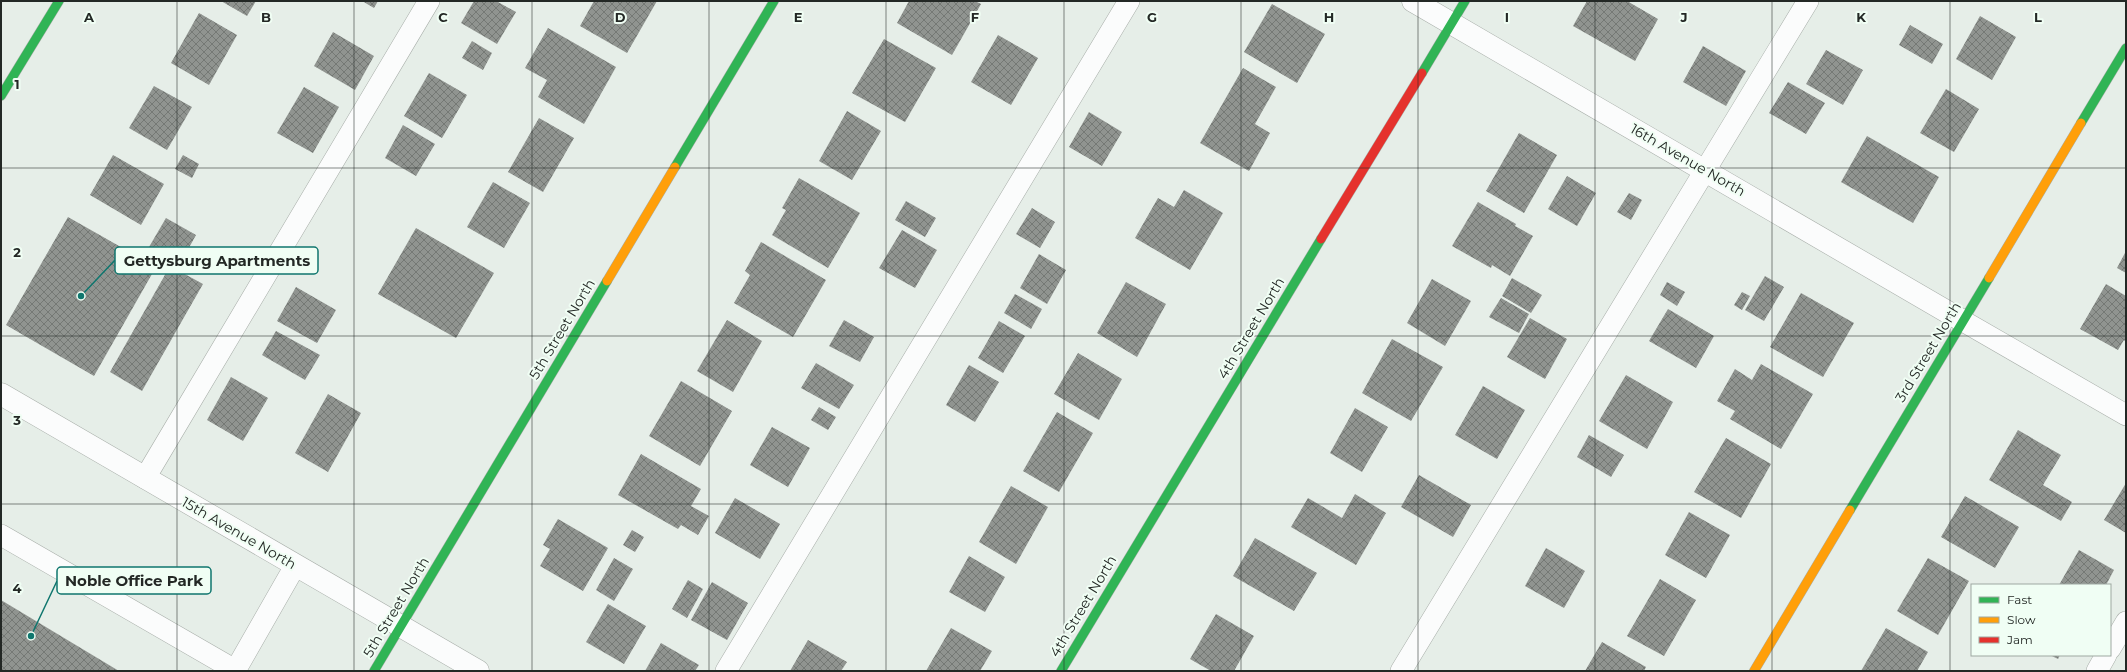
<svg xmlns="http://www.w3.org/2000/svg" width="2127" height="672" font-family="Montserrat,sans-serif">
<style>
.building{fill:url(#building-cross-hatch)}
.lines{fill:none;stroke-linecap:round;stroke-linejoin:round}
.lane-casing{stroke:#a8aea9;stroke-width:22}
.street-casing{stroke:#a8aea9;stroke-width:23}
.fast-casing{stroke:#a8aea9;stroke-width:10}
.slow-casing{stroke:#a8aea9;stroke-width:10}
.jam-casing{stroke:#a8aea9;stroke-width:10}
.lane{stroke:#fbfcfc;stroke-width:21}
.street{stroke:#fbfcfc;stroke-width:22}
.fast{stroke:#30b455;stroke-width:9}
.slow{stroke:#ff9f0a;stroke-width:9}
.jam{stroke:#e5322d;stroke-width:9}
.grid{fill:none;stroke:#232825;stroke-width:1;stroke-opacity:0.55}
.labels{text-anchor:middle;stroke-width:4;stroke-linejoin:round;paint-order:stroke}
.street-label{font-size:14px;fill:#232825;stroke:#f0fef4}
.grid-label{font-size:13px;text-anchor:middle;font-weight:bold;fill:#232825;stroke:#f0fef4;stroke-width:4;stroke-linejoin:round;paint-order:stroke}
.leader{fill:none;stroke:#0f766e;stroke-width:1.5}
.callout-dot{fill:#0f766e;stroke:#f0fef4;stroke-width:1.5}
.callout{fill:#f0fef4;stroke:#0f766e;stroke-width:1.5}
.callout-label{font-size:15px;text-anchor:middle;font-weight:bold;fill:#232825}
</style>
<defs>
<pattern id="building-cross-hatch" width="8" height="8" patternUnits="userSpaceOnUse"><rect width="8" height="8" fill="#909490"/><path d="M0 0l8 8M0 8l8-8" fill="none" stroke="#757975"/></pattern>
</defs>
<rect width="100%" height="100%" fill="#e6eee8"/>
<!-- building -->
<path class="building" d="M221,1h35l-9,15z
M362,1h16l-4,7z
M474,1h22l20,11 -19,32 -36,-21z
M594,1h63l-30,52 -47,-27z
M909,1h66l6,3 -29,51 -55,-32z
M1587,1h40l31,18 -23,42 -62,-35z
M1272,4l53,30 -28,49 -53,-31z
M199,13l38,22 -28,50 -38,-22z
M1980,16l36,21 -24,43 -36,-21z
M1910,25l33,19 -11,20 -33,-19z
M548,28l68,39 -32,57 -46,-27 9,-17 -22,-12z
M333,32l41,24 -19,34 -41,-24z
M998,35l40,23 -27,47 -40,-23z
M884,39l52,29 -31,54 -53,-29z
M472,41l20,12 -9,17 -21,-12z
M1703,46l43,25 -20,35 -43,-24z
M1826,50l37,20 -20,35 -37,-21z
M1243,68l33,19 -21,37 15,9 -21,38 -49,-28z
M429,73l38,22 -25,43 -38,-22z
M1788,82l37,21 -19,31 -37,-21z
M154,86l38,21 -25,43 -38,-22z
M304,87l35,20 -26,46 -36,-20z
M1946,89l33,20 -25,43 -34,-19z
M847,111l34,20 -29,49 -33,-19z
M1089,112l33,20 -20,34 -33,-19z
M539,118l35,20 -31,54 -35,-20z
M403,125l32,19 -19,32 -31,-18z
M1519,133l38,22 -33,58 -38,-22z
M1867,136l72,41 -26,46 -72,-41z
M113,155l51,29 -23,41 -51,-30z
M183,155l16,9 -7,14 -17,-9z
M1567,176l29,17 -19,33 -29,-17z
M799,178l61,35 -32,55 -56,-33 14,-25 -4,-2z
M493,182l37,21 -26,45 -37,-21z
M1184,190l39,23 -33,57 -55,-32 23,-40 16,9z
M1629,193l13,7 -11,20 -14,-8z
M906,201l30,17 -11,19 -30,-17z
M1478,202l38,22 -1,2 18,10 -23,40 -18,-11 -1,3 -39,-22z
M1032,208l23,14 -15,26 -24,-14z
M68,217l88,50 -62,109 -88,-51z
M166,218l30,17 -16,29 -31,-17z
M416,228l78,45 -38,65 -78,-44z
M902,230l35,20 -22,38 -36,-20z
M761,242l65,38 -33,57 -59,-34 16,-28 -5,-4z
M2126,251v22l-9,-5z
M1039,254l27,16 -19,34 -27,-16z
M170,266l33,18 -61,107 -32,-19z
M1765,276l19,11 -20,34 -19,-11z
M1512,278l30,17 -11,18 -29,-17z
M1432,279l39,22 -26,45 -38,-23z
M1126,282l40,22 -29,53 -40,-24z
M1667,282l18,10 -8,14 -17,-11z
M2106,284l20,12v46l-2,-2 -6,10 -38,-21z
M296,287l40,23 -19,33 -40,-22z
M1742,292l8,4 -8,14 -8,-5z
M1801,293l53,30 -31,54 -53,-30z
M1015,294l27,15 -11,20 -27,-16z
M1501,298l28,16 -10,19 -30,-16z
M1668,309l46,27 -18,32 -47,-27z
M1530,318l37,21 -22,40 -38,-22z
M727,320l35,21 -29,51 -36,-21z
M844,320l30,17 -14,25 -31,-16z
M999,321l26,15 -22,37 -25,-15z
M276,331l44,24 -15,25 -43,-25z
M1392,339l51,28 -32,54 -49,-28z
M1078,353l44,26 -23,41 -45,-26z
M816,363l38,22 -15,24 -38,-21z
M1761,364l52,30 -32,55 -51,-30 5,-8 -18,-10 18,-32 17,11z
M969,365l30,17 -24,40 -29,-17z
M1626,375l47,27 -26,47 -48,-28z
M231,377l37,21 -25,43 -36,-21z
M681,381l51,30 -32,55 -51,-30z
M1483,386l42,24 -28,49 -42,-24z
M328,394l33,19 -33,59 -33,-19z
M819,407l17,10 -8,13 -17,-10z
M1355,408l33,19 -26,45 -32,-19z
M1057,412l36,21 -34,59 -36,-21z
M772,427l38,21 -22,39 -38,-22z
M2018,430l43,25 -18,30 29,17 -11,19 -72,-41z
M1589,435l35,20 -13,22 -34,-20z
M1726,438l45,26 -30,54 -47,-26z
M641,454l60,35 -10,17 18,10 -11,19 -17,-10 -3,4 -60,-34z
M1419,475l52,30 -18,32 -52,-30z
M2126,483v50l-22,-13z
M1011,486l37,21 -32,57 -37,-22z
M1355,494l31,19 -30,52 -65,-38 17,-29 34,20z
M1965,496l54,31 -24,41 -54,-31z
M735,498l45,26 -20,35 -45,-26z
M1689,512l41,23 -24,43 -41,-23z
M558,519l50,29 -25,43 -43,-25 10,-17 -7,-4z
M632,530l12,7 -9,15 -12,-7z
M1255,538l62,35 -23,38 -61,-35z
M1546,548l39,23 -21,37 -39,-22z
M2079,550l35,20 -8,15h-47z
M969,556l36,21 -20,35 -36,-20z
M614,558l19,11 -19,32 -18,-11z
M1928,558l41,23 -31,54 -41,-24z
M1660,579l36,21 -32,56 -37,-20z
M688,580l15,9 -16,29 -15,-9z
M712,582l36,21 -21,37 -36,-20z
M1,600l118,71h-118z
M608,604l38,22 -22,38 -38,-22z
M1216,614l38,22 -20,35h-23l-21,-12z
M951,628l41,23 -12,20h-54z
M1886,628l42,24 -11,19h-56z
M808,640l39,22 -6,9h-51z
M1602,642l44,25 -2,4h-59z
M661,643l38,22 -4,6h-50z
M2050,655h10l-2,4z"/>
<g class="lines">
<defs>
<path id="lane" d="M1963,321l163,94
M145,478l284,-477
M1,535l234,135
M2110,649l16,-27
M235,671l60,-105
M726,671l403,-670
M1401,671l407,-670
M2097,671l9,-16"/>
<path id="street" d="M1413,1l550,320
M1,394l477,277"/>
<path id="fast" d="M1422,73l43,-72
M1,96l58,-95
M2081,123l45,-75
M675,167l99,-166
M1850,510l139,-232
M374,671l233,-390
M1061,671l260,-432"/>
<path id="slow" d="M1989,278l92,-155
M607,281l68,-114
M1754,671l96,-161"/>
<path id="jam" d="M1321,239l101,-166"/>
</defs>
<!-- lane casing -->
<use href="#lane" class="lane-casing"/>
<!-- street casing -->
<use href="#street" class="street-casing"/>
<!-- fast casing -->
<use href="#fast" class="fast-casing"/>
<!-- slow casing -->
<use href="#slow" class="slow-casing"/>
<!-- jam casing -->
<use href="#jam" class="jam-casing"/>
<!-- lane -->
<use href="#lane" class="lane"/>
<!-- street -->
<use href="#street" class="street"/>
<!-- fast -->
<use href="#fast" class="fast"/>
<!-- slow -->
<use href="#slow" class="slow"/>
<!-- jam -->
<use href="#jam" class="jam"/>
</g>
<!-- grid -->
<path class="grid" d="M177,1v670M354,1v670M532,1v670M709,1v670M886,1v670M1064,1v670M1241,1v670M1418,1v670M1595,1v670M1772,1v670M1950,1v670M1,168h2125M1,336h2125M1,504h2125"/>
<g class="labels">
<!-- street labels -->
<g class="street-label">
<text transform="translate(1688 160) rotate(30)" y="5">16th Avenue North</text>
<text transform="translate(1251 328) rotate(-59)" y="5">4th Street North</text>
<text transform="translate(562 329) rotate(-59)" y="5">5th Street North</text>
<text transform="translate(1928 352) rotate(-59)" y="5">3rd Street North</text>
<text transform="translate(239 533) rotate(30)" y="5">15th Avenue North</text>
<text transform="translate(1083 606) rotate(-59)" y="5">4th Street North</text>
<text transform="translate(396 607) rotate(-59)" y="5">5th Street North</text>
</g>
</g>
<g class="grid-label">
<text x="89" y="22">A</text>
<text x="266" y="22">B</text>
<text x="443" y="22">C</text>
<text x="620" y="22">D</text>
<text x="798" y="22">E</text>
<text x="975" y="22">F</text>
<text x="1152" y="22">G</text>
<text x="1329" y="22">H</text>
<text x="1507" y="22">I</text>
<text x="1684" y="22">J</text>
<text x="1861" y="22">K</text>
<text x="2038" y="22">L</text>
<text x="17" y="89">1</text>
<text x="17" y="257">2</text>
<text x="17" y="425">3</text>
<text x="17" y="593">4</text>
</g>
<!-- callouts -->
<path class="leader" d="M81 296L115 260M31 636L57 581"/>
<g class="callout-dot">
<circle cx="81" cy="296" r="4"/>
<circle cx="31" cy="636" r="4"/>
</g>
<g class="callout">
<rect x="115" y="247" width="203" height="27" rx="4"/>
<rect x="57" y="567" width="154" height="27" rx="4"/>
</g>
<g class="callout-label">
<text x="217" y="266">Gettysburg Apartments</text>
<text x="134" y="586">Noble Office Park</text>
</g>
<!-- border -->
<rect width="2127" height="672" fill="none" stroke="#232825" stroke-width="4"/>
<!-- legend -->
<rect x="1971" y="584" width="140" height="72" fill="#f0fef4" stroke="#9ea8a1"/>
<rect x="1979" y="597" width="20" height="6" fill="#30b455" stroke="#9ea8a1"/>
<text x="2007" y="604" font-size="12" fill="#232825">Fast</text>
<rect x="1979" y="617" width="20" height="6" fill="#ff9f0a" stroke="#9ea8a1"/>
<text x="2007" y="624" font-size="12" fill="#232825">Slow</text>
<rect x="1979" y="637" width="20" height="6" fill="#e5322d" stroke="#9ea8a1"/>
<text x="2007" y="644" font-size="12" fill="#232825">Jam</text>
</svg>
